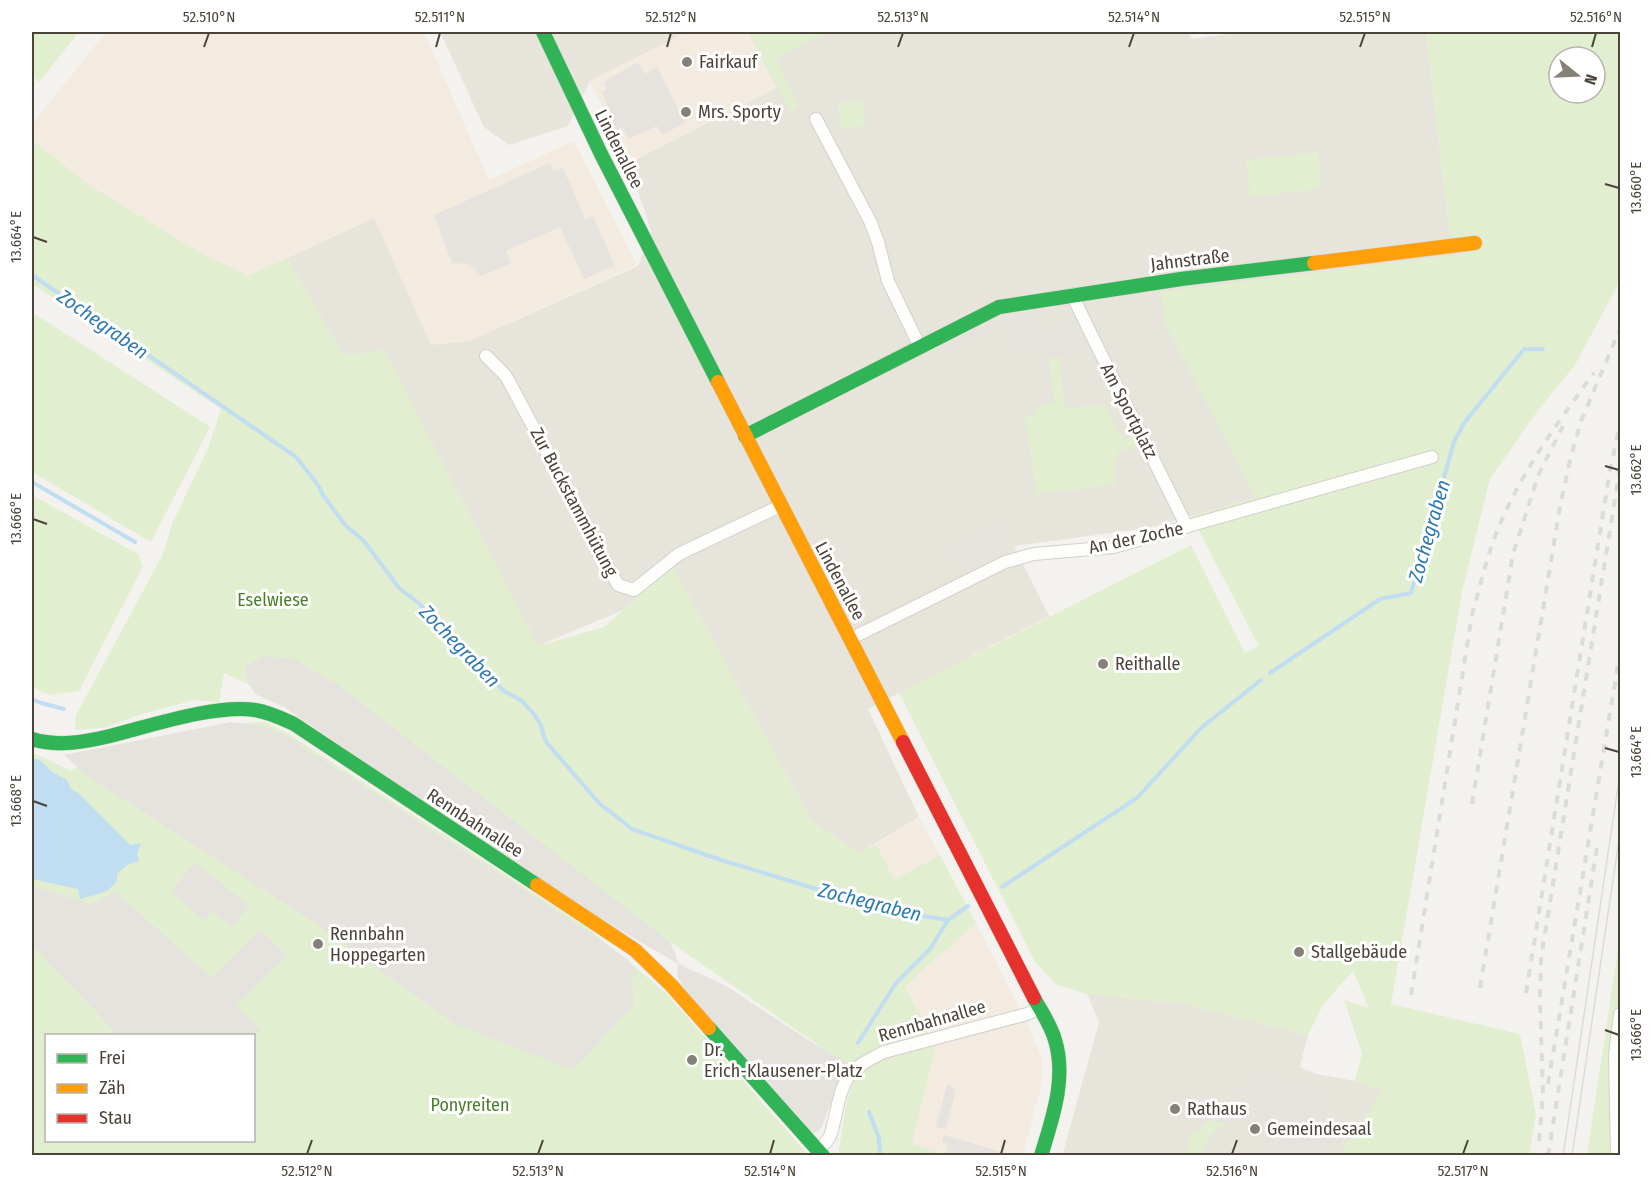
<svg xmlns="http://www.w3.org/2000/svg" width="1652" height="1187" font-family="'Fira Sans Condensed',sans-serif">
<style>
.residential{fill:#e7e4dc}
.commercial{fill:#f3ebdf}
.green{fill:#e1eecf;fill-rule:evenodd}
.parking{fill:#e6e3df}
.water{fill:#c0ddf1}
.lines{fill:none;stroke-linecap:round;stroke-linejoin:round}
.stream{stroke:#c0ddf1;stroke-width:4}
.street-casing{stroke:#d2d0cb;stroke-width:14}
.fast-casing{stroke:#d3cfc5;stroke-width:15}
.slow-casing{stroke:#d3cfc5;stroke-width:15}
.jam-casing{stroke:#d3cfc5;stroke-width:15}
.street{stroke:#fdfdfc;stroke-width:12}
.fast{stroke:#30b455;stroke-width:14}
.slow{stroke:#ff9f0a;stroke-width:14}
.jam{stroke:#e5322d;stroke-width:14}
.tram{stroke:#dbdbda;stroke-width:1.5}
.rail{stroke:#dbdbda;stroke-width:4;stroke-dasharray:8 8;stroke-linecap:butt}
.ticks{fill:none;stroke:#4b4439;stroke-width:2}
.poi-dot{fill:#868178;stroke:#fff;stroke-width:2}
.labels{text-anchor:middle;stroke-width:6;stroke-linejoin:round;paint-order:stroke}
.poi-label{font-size:18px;fill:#4b4439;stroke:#fff;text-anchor:start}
.street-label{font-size:18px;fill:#4b4439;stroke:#fff}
.park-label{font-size:18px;fill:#4a7f2a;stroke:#fff}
.water-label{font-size:20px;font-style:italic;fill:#2e7ab2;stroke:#fff}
.neatline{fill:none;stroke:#4b4439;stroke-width:2}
.ticks-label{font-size:15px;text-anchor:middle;fill:#4b4439}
</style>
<rect width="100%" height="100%" fill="#f4f2ee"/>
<!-- residential -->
<path class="residential" d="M440,32h247l-97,49 -22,45 -59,19 -25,-18z
M748,32h440l4,7 51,-7h183l24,204 63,84 -80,128 -285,80 -134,18 35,70 -181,93 51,108 -60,36 -47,-32 -140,-255 -49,44 -85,36 -154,-295 -41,4 -56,-97 87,-40 95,123 169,-75 13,-35 -22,-68 147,-75z
M1087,994l94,9 127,32 -8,32 17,7 38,7 28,9 -43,65 -278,1 37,-134z"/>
<!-- commercial -->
<path class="commercial" d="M106,32h318l65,148 85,-39 63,124 -168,76 -38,4 -57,-127 -129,59 -41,-22 -113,-69 -59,-46v-16z
M687,32h61l28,56 -147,75 -39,-82z
M919,817l21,38 -46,25 -18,-36z
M976,923l51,100 16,37v19l-20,76h-78l-33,-11 24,-99 -31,-58z"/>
<!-- green -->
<path class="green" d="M32,32h47l-40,50 -7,-6z
M748,32h81l-53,25 22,47 -8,9z
M1426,32h194v249l-45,84 -36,44 -49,70 -28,113 -71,412 129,30 16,80 -7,41h-189l42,-64 -27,-10 7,-28 -18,-53 25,8 -16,-37 -30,34 -15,30 -127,-32 -94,-9 -30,-9 -22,-23 -136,-269 292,-148 54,108 14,-7 -68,-130 64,-18 -90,-175 -4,-31 303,-38 -6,-4 -8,-14zM1559,57h36v36h-36z
M863,101l2,25 -25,2 -2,-25z
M32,140l59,46 113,69 37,17 4,5 42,-19 56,97 41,-5 154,296 66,-19 68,-61 140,255 47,32 17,-9 18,36 46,-25 36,68 -71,64 31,58 -24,99 33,11h-107l9,-55 9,-26 -2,-4 -204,-142 -405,-261 3,17 -24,-11 -5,29 -25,-2 -49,13 -38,14 -32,3 1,-15 86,-159 11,-34 35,-74 13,-39 -189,-125z
M1318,152l4,37 -72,8 -4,-37z
M32,312l178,115 -59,115 -119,-70z
M1059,357l6,51 39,-3 19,35 10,-5 7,12 -21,4 -4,14v20l-79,9 -11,-77 11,-2 2,-9 16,-4 -5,-43z
M32,495l106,59 5,12 -64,125 -30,4 -17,-8z
M265,722l22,11 302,196 77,64 142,162h-776v-403l39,19 32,-20 77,-14 61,-14zM46,1036h208v104h-208z
M1620,936v219h-33z
M1208,1120l20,4c-19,9 -19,14 -27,31h-15l5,-22 12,-6z"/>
<!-- parking -->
<path class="parking" d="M638,62l7,12 12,-7 28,56 -23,12 -5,-9 -29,13 -5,-12 -7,3 -14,-38 5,-3 -4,-7z
M550,163l3,8 10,-3 22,51 8,-3 22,50 -31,13 -24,-52 -54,24 5,12 -30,13 -12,-12 -17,-1 -18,-48z
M1032,316l3,32 -27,5 -3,-33z
M1076,324l4,28 -31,4 -4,-28z
M983,325l4,8 -39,21 -5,-8z
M998,524l12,25 -46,23 -11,-25z
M263,656l31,3 43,25 333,258 9,22 47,22 84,55 40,23 -10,13 -18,50 -7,6 -6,-2 -124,-141 -8,-14 1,-12 -76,-45 -140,-91 -178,-121 -27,-12 -9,-11 -3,-17z
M231,722l35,5 20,9 304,197 37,26 12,14 -8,3 3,29 -61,65 -120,-47 -135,-98 -232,-150 -22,-20z
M195,862l54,44 -17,21 -20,-16 -8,9 -33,-28z
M32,886l59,18 25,-12 96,86 48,-48 27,25 -51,50 24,25 -6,7 -136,-2 -86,-90z
M1251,1070l77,22 -11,41 16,5 -5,17h-53l7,-24 -21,-6 -12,-21 -7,-2z
M947,1084l9,5 -10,40 -10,-2z
M944,1135l68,20h-67l3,-10 -6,-3z"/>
<!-- water -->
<path class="water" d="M32,758l8,2 12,12 15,8 4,9 7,4 52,52 11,-2 -4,11 2,7 -12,4 -10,9v7l-10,10 -27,8 -2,-10 -46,-10z"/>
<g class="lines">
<!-- stream -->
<path class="stream" d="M32,275l264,182 22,28 5,10 22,30 19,16 35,47 21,16 13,17 71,70 18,10 12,13 7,11 3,12 3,6 52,60 33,26 86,30 164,50 66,11 20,-14
M32,482l103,60
M1270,673l110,-74 31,-6 43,-151 10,-19 60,-74h19
M32,699l9,4 23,6
M1002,887l135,-89 64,-70 60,-48
M858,1043l38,-60 34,-34 18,-29
M869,1112l10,26 1,18"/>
<defs>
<path id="street" d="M816,119l54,102 8,21 10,39 32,66
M1074,294l1,7 16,33 96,193
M486,356l20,20 112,209 16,5 45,-36 101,-48
M850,639l155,-77 29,-8 80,-7 318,-90
M818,1151c4,-5 10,-10 12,-15 8,-22 7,-50 25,-67 9,-7 19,-12 29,-17l143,-38 13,-6
M1617,1156l-2,-102 5,-40"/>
<path id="fast" d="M543,32l58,122 117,228
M745,436l254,-129 182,-28 133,-16
M32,739c25,8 53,3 78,-3 40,-10 105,-32 145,-26 14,2 26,8 39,14l243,161
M1034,998c7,13 17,27 21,42 12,39 -3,79 -14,116
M709,1028l114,128"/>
<path id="slow" d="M1314,263l161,-20
M718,382l185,360
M537,885l98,65 36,35 38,43"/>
<path id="jam" d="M903,742l131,256"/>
</defs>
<!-- street casing -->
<use href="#street" class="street-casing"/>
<!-- fast casing -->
<use href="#fast" class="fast-casing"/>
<!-- slow casing -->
<use href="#slow" class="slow-casing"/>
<!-- jam casing -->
<use href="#jam" class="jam-casing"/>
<!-- street -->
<use href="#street" class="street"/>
<!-- fast -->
<use href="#fast" class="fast"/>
<!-- slow -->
<use href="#slow" class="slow"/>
<!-- jam -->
<use href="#jam" class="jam"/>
<!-- tram -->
<path class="tram" d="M1563,1156l57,-383
M1572,1156l48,-323"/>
<!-- rail -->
<path class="rail" d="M1472,804l41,-250 25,-78 25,-50
M1480,988l80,-481 10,-47 11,-39 39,-92
M1526,993l84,-523 10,-45
M1411,995l61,-380c7,-25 13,-51 22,-76 23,-61 61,-113 100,-166
M1548,1084l72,-431
M1539,1141l4,-47 -3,-94 1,-42 79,-490
M1548,1156l49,-309"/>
</g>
<!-- ticks -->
<path class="ticks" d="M204,47l5,-14M436,47l4,-14M667,47l4,-14M898,47l5,-14M1129,47l5,-14M1360,47l5,-14M1592,47l4,-14M1605,184l14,4M33,237l14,5M1605,466l14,4M33,519l14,5M1605,748l14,4M33,801l14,5M1605,1030l14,5M307,1154l5,-14M538,1154l5,-14M770,1154l4,-14M1001,1154l4,-14M1232,1154l5,-14M1463,1154l5,-14"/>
<!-- markers -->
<g class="poi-dot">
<circle cx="687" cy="62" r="6"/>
<circle cx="686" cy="112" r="6"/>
<circle cx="1103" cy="664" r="6"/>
<circle cx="318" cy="944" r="6"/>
<circle cx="1299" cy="952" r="6"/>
<circle cx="692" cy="1060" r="6"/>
<circle cx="1175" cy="1109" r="6"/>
<circle cx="1255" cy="1129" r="6"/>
</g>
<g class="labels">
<!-- poi labels -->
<g class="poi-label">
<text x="699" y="68">Fairkauf</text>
<text x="698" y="118">Mrs. Sporty</text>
<text x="1115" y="670">Reithalle</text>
<text x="330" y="940">Rennbahn<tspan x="330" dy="21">Hoppegarten</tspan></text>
<text x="1311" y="958">Stallgebäude</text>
<text x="704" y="1056">Dr.<tspan x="704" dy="21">Erich-Klausener-Platz</tspan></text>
<text x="1187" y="1115">Rathaus</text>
<text x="1267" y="1135">Gemeindesaal</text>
</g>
<!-- street labels -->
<g class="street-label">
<text transform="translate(619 149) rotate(63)" y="6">Lindenallee</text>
<text transform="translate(1190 260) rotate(-7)" y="6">Jahnstraße</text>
<text transform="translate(1129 411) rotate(63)" y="6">Am Sportplatz</text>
<text transform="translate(574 502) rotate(62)" y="6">Zur Buckstammhütung</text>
<text transform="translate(1136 538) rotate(-12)" y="6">An der Zoche</text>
<text transform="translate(840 581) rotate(62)" y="6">Lindenallee</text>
<text transform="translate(475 823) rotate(33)" y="6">Rennbahnallee</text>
<text transform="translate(932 1021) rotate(-16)" y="6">Rennbahnallee</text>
</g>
<!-- park labels -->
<g class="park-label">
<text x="273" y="606">Eselwiese</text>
<text x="470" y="1111">Ponyreiten</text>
</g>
<!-- water labels -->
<g class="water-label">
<text transform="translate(103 324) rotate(35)" y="7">Zochegraben</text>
<text transform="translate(1429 531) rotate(-74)" y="7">Zochegraben</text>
<text transform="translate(460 646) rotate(46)" y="7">Zochegraben</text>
<text transform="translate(870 902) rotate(14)" y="7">Zochegraben</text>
</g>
</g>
<!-- border -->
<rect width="1652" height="1187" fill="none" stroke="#ffffff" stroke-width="66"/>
<!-- legend -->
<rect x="45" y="1034" width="210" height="108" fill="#ffffff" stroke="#b7b4b0" stroke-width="1.5"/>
<rect x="57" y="1054" width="30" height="9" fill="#30b455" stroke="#b7b4b0" stroke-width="1.5"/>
<text x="99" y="1064" font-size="18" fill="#4b4439">Frei</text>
<rect x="57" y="1084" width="30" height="9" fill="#ff9f0a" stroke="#b7b4b0" stroke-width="1.5"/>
<text x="99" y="1094" font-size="18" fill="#4b4439">Zäh</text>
<rect x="57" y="1114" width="30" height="9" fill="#e5322d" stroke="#b7b4b0" stroke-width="1.5"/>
<text x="99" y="1124" font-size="18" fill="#4b4439">Stau</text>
<!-- north arrow -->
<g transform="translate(1577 75) rotate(108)"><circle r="28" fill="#ffffff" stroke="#b7b4b0" stroke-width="1.5"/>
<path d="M0-4.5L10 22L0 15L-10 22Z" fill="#868178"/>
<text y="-9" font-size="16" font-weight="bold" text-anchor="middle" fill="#4b4439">N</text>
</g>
<rect x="33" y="33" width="1586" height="1121" class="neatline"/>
<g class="ticks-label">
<text x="209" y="22">52.510°N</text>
<text x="440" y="22">52.511°N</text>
<text x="671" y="22">52.512°N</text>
<text x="903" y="22">52.513°N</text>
<text x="1134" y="22">52.514°N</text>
<text x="1365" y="22">52.515°N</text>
<text x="1596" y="22">52.516°N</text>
<text transform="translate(1636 188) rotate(-90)" y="5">13.660°E</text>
<text transform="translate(16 237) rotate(-90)" y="5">13.664°E</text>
<text transform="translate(1636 470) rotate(-90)" y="5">13.662°E</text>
<text transform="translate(16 519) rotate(-90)" y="5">13.666°E</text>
<text transform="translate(1636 752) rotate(-90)" y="5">13.664°E</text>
<text transform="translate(16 801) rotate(-90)" y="5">13.668°E</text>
<text transform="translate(1636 1035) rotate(-90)" y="5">13.666°E</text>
<text x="307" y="1176">52.512°N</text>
<text x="538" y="1176">52.513°N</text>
<text x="770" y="1176">52.514°N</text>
<text x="1001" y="1176">52.515°N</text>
<text x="1232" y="1176">52.516°N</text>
<text x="1463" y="1176">52.517°N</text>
</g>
</svg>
